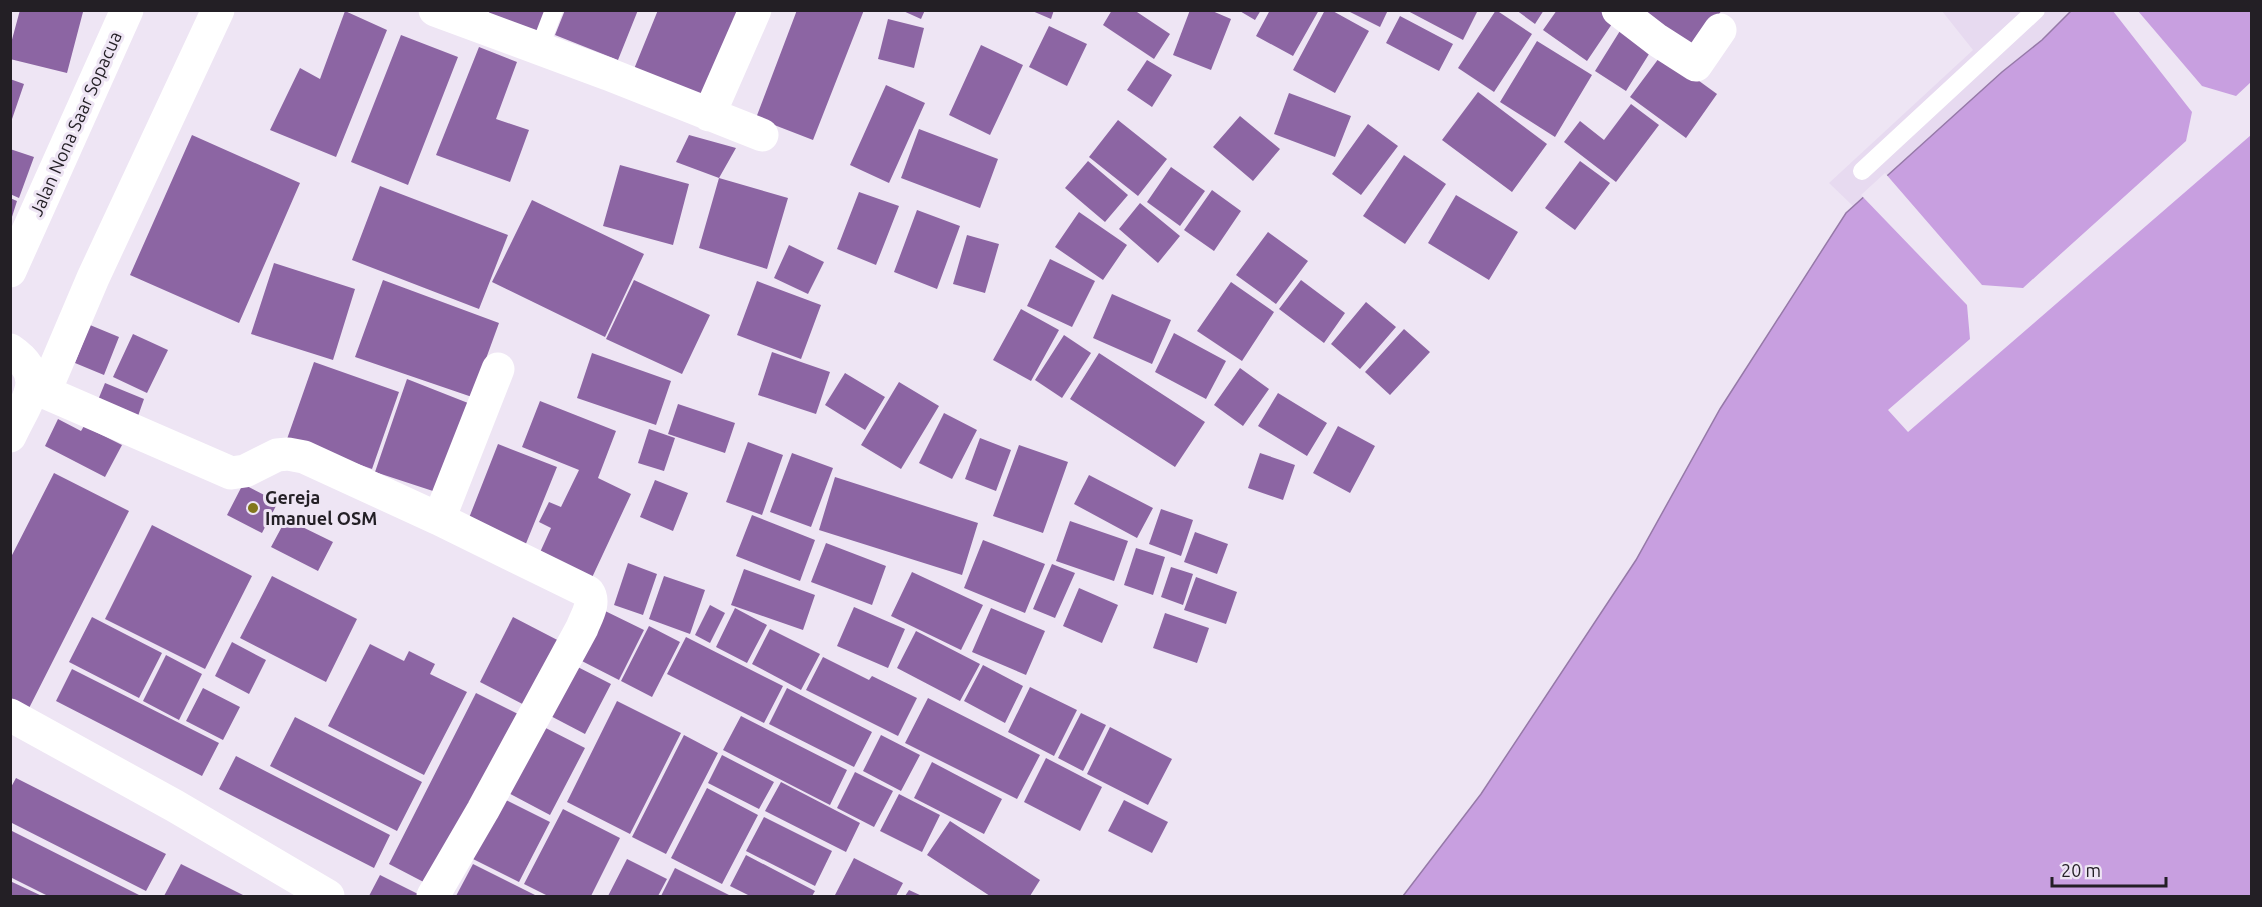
<svg xmlns="http://www.w3.org/2000/svg" width="2262" height="907" font-family="Ubuntu,sans-serif">
<style>
.built{fill:#e7daf0}
.water{fill:#c89fe0;stroke:#9679a8;stroke-width:1.5}
.pier{fill:#eee5f4}
.building{fill:#8c65a3}
.lines{fill:none;stroke-linecap:round;stroke-linejoin:round}
.service{stroke:#fff;stroke-width:18}
.minor{stroke:#fff;stroke-width:33}
.secondary{stroke:#fff;stroke-width:33}
.poi-dot{fill:#82771c;stroke:#eee5f4;stroke-width:2}
.labels{text-anchor:middle;stroke-width:6;stroke-linejoin:round;paint-order:stroke}
.street-label{font-size:18px;fill:#231f25;stroke:#eee5f4}
.poi-label{font-size:18px;font-weight:bold;fill:#231f25;stroke:#eee5f4;text-anchor:start}
</style>
<rect width="100%" height="100%" fill="#eee5f4"/>
<!-- built -->
<path class="built" d="M1942,11h129l-29,29 -189,166 -24,-23 144,-133z"/>
<!-- water -->
<path class="water" d="M2071,11h180v885h-848l78,-102 155,-234 84,-151 126,-196 156,-141 40,-32z"/>
<!-- pier -->
<path class="pier" d="M2113,11h25l64,75 34,10 15,-14v53l-343,297 -20,-22 82,-71 -3,-34 -106,-110 24,-22 97,112 41,3 163,-147 6,-29z"/>
<!-- building -->
<path class="building" d="M20,10l63,2 -16,61 -57,-14v-12z
M490,10h58l-7,22 -53,-17z
M565,10h73l-20,50 -63,-25z
M658,10h83l-35,88 -72,-29z
M797,10h67l-51,130 -57,-22z
M901,10h24l-4,9z
M1030,10h24l-3,9z
M1112,10h22l36,24 -16,25 -51,-34z
M1190,10h20l21,9 -20,51 -38,-15z
M1238,10h23l-6,10z
M1270,10h49l-26,46 -37,-20z
M1325,10h6l38,21 -34,62 -42,-23z
M1346,10h42l-8,17z
M1406,10h72l-15,30z
M1496,10l36,24 -38,58 -36,-24z
M1516,10h28l-9,14z
M1557,10h48l11,8 -29,43 -44,-31z
M1639,10h83l-31,42z
M345,11l42,19 -51,127 -66,-27 30,-62 20,11z
M1400,16l53,28 -14,27 -53,-28z
M888,19l36,9 -10,40 -36,-9z
M1049,26l38,18 -20,42 -38,-19z
M1623,26l31,20 -28,45 -31,-20z
M401,35l57,22 -50,128 -57,-23z
M1537,41l55,34 -37,62 -55,-35z
M981,45l42,20 -33,70 -41,-20z
M479,47l38,15 -21,57 33,11 -19,52 -74,-27z
M1662,54l55,40 -31,44 -56,-41z
M1147,60l25,15 -20,32 -25,-17z
M10,79l14,5 -13,38h-1z
M886,85l39,18 -36,80 -39,-18z
M1478,92l69,52 -35,48 -70,-52z
M1289,93l62,23 -16,41 -61,-23z
M1631,104l28,21 -43,57 -52,-40 16,-21 24,19z
M1240,116l40,33 -27,32 -40,-34z
M1118,120l49,39 -29,37 -49,-39z
M1368,124l30,22 -37,49 -29,-21z
M919,129l79,30 -18,49 -79,-30z
M192,135l108,48 -61,140 -109,-48z
M689,135l47,13 -17,30 -43,-16z
M10,149l24,8 -15,41 -9,-4z
M1404,155l42,29 -41,60 -42,-28z
M1088,161l40,34 -23,27 -40,-34z
M1580,161l30,22 -35,47 -30,-22z
M620,165l69,19 -16,61 -70,-19z
M1171,167l34,24 -25,35 -33,-24z
M719,178l69,20 -21,71 -68,-21z
M380,186l128,49 -29,74 -127,-49z
M1212,190l29,21 -27,40 -30,-21z
M859,192l40,14 -23,59 -39,-16z
M1456,195l62,37 -29,48 -61,-37z
M10,198l7,3 -6,19h-1z
M532,200l112,54 -39,83 -113,-55z
M1140,203l40,33 -22,27 -39,-34z
M917,210l43,16 -23,63 -43,-17z
M1079,212l48,33 -24,35 -48,-33z
M1268,232l40,29 -32,43 -40,-29z
M967,235l32,9 -14,49 -32,-9z
M789,245l35,17 -16,32 -34,-16z
M1050,259l45,22 -23,46 -45,-21z
M274,263l81,26 -22,71 -82,-26z
M383,280l116,43 -27,74 -117,-40z
M634,280l76,35 -28,59 -76,-35z
M1301,280l44,33 -21,30 -45,-34z
M757,281l64,24 -20,54 -64,-24z
M1231,282l43,30 -32,49 -45,-30z
M1112,294l59,26 -19,44 -59,-26z
M1366,302l30,25 -36,42 -29,-25z
M1021,309l38,21 -28,51 -38,-21z
M90,325l29,12 -15,38 -29,-12z
M1404,329l26,23 -40,43 -25,-23z
M1174,333l52,28 -20,38 -51,-27z
M133,334l35,16 -21,43 -34,-16z
M1064,335l27,18 -29,45 -27,-18z
M772,352l58,20 -14,42 -58,-19z
M592,353l79,28 -15,44 -79,-27z
M1099,353l106,69 -30,45 -105,-68z
M314,362l85,30 -27,77 -85,-30z
M1240,368l29,21 -26,37 -29,-21z
M845,373l40,24 -20,33 -40,-25z
M407,379l61,24 -32,89 -61,-20z
M899,382l40,24 -38,63 -40,-24z
M105,383l39,16 -6,17 -40,-16z
M1278,393l49,30 -20,33 -49,-30z
M540,401l76,30 -18,47 33,16 -42,90 -52,-25 14,-31 -12,-6 10,-20 12,5 18,-37 -57,-23z
M678,404l57,19 -10,30 -57,-19z
M944,413l33,17 -25,49 -33,-16z
M58,419l23,12 3,-5 38,19 -17,32 -60,-31z
M1338,426l37,20 -25,47 -37,-20z
M649,429l26,9 -11,33 -26,-8z
M980,438l31,12 -15,41 -31,-12z
M748,442l35,13 -21,60 -36,-13z
M498,444l59,23 -32,79 -58,-23z
M1019,445l49,17 -25,71 -50,-17z
M792,453l41,15 -22,59 -41,-15z
M1260,453l35,12 -12,35 -35,-12z
M54,473l75,38 -104,205 -15,-7v-150z
M1089,475l64,33 -16,30 -63,-34z
M835,477l143,46 -16,52 -143,-45z
M655,480l33,13 -15,38 -33,-14z
M243,484l35,18 -16,31 -35,-18z
M1161,509l32,11 -12,36 -32,-12z
M752,515l63,25 -15,41 -64,-25z
M286,519l47,23 -15,29 -47,-24z
M1070,521l58,20 -14,40 -58,-20z
M152,525l100,51 -47,93 -100,-50z
M1195,532l33,12 -11,30 -33,-12z
M983,540l62,24 -20,49 -61,-25z
M826,543l60,23 -14,39 -61,-23z
M1136,548l29,9 -12,38 -29,-10z
M628,563l29,11 -14,41 -29,-10z
M1052,564l23,9 -20,45 -22,-9z
M1171,567l22,7 -10,31 -22,-8z
M744,569l71,26 -12,35 -72,-25z
M912,572l71,33 -22,45 -70,-34z
M272,576l85,43 -31,63 -86,-44z
M664,576l41,14 -15,44 -41,-15z
M1196,577l41,15 -11,32 -42,-14z
M1079,588l39,17 -16,38 -39,-17z
M710,605l15,8 -15,30 -15,-8z
M854,607l51,22 -17,39 -51,-22z
M599,608l45,22 -25,50 -45,-23z
M735,608l32,17 -20,38 -31,-16z
M991,608l54,23 -19,44 -54,-23z
M1165,613l44,15 -12,35 -44,-15z
M92,617l70,36 -23,45 -70,-36z
M513,617l54,28 -33,65 -54,-28z
M649,626l31,16 -28,55 -31,-16z
M770,629l50,25 -19,36 -49,-26z
M916,631l64,33 -20,37 -63,-33z
M686,637l97,49 -19,37 -97,-49z
M232,642l34,18 -17,34 -34,-18z
M370,644l34,17 5,-10 26,13 -5,10 37,18 -43,83 -96,-49z
M166,655l36,19 -23,46 -36,-19z
M823,657l46,23 3,-4 45,22 -19,38 -92,-46z
M568,662l43,22 -26,50 -42,-22z
M983,665l40,21 -18,37 -41,-22z
M72,669l147,74 -17,33 -146,-75z
M1030,687l47,23 -23,46 -46,-24z
M203,688l37,19 -17,33 -37,-19z
M787,688l85,44 -18,35 -85,-43z
M476,693l48,24 -87,172 -48,-25z
M928,698l112,57 -23,44 -112,-56z
M617,701l64,32 -51,101 -63,-32z
M1081,713l25,12 -23,46 -25,-13z
M741,716l106,54 -17,35 -107,-55z
M295,717l127,65 -25,49 -127,-65z
M536,723l49,25 -35,67 -47,-25z
M1110,727l62,32 -24,46 -61,-31z
M684,735l34,18 -52,101 -34,-17z
M881,735l39,20 -19,36 -38,-20z
M722,755l52,27 -15,27 -51,-26z
M236,756l154,79 -16,33 -155,-79z
M1046,758l56,29 -22,44 -56,-29z
M932,762l70,37 -18,35 -70,-36z
M855,772l38,19 -19,36 -37,-19z
M16,778l150,76 -20,37 -136,-69v-33z
M781,782l79,41 -14,29 -81,-41z
M707,788l51,27 -36,69 -51,-26z
M899,794l41,21 -18,37 -42,-21z
M500,797l50,25 -31,60 -50,-25z
M1124,800l44,22 -16,31 -44,-22z
M563,809l57,29 -29,58h-43l-24,-12z
M764,817l68,34 -17,35 -69,-35z
M950,821l90,59 -10,16h-40l-63,-41z
M10,830l131,66h-93l-38,-19z
M746,855l69,36 -3,5h-62l-20,-10z
M854,858l49,25 -7,13 -61,-1z
M627,859l40,20 -9,17h-50z
M181,864l64,32h-81z
M473,864l64,32h-81z
M675,868l56,28h-70z
M380,875l42,21h-53z
M10,881l32,15h-32z
M909,890l13,6h-17z"/>
<g class="lines">
<!-- service -->
<path class="service" d="M539,49l15,-39
M1862,171l174,-161"/>
<!-- minor -->
<path class="minor" d="M435,10l173,64 154,61
M1618,10l39,30 39,25 24,-35
M709,115l46,-105
M10,350c40,27 16,51 0,86
M33,387l198,86 14,-2 32,-16 11,-1 16,3 135,62 149,73c8,11 -2,25 -6,36l-99,182 -50,86
M45,391l48,-113 125,-268
M439,519l59,-150
M10,715l165,91 153,90"/>
<!-- secondary -->
<path class="secondary" d="M10,271l117,-261"/>
</g>
<!-- markers -->
<circle class="poi-dot" cx="253" cy="508" r="6"/>
<g class="labels">
<!-- street labels -->
<g class="street-label">
<text transform="translate(76 124) rotate(-66)" y="6">Jalan Nona Saar Sopacua</text>
</g>
<!-- poi labels -->
<g class="poi-label">
<text x="265" y="504">Gereja<tspan x="265" dy="21">Imanuel OSM</tspan></text>
</g>
</g>
<!-- border -->
<rect width="2262" height="907" fill="none" stroke="#231f25" stroke-width="24"/>
<!-- scale -->
<path d="M2052 877v9h114v-9" fill="none" stroke="#231f25" stroke-width="3"/>
<text x="2061" y="877" font-size="18" fill="#231f25" stroke="#eee5f4" stroke-width="4.5" paint-order="stroke">20 m</text>
</svg>
